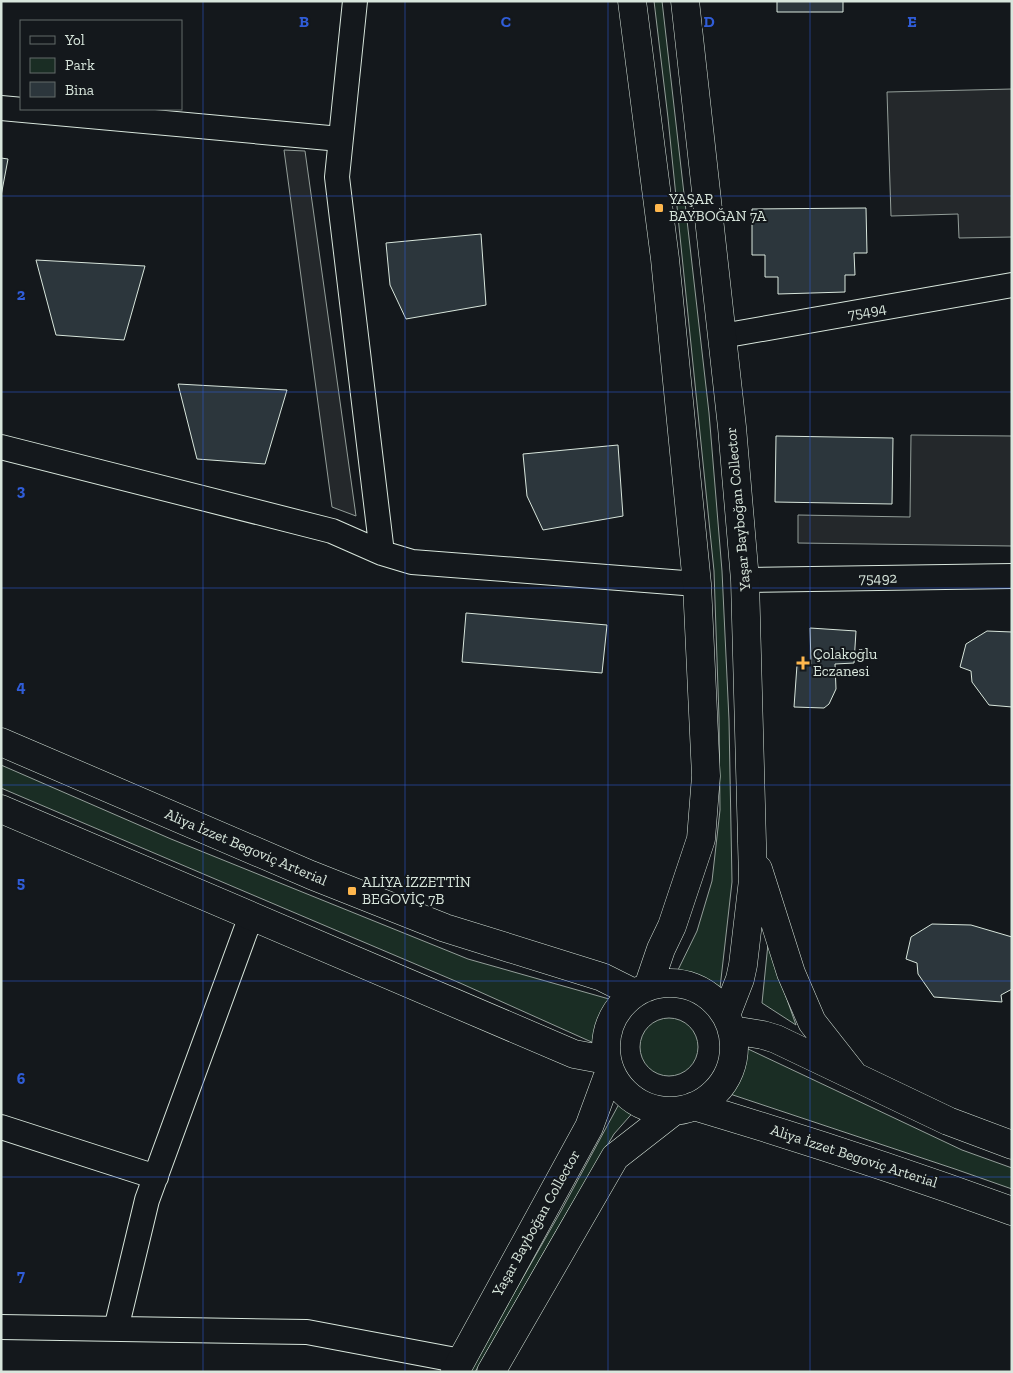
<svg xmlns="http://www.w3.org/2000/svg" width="1013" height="1373" font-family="'Zilla Slab',serif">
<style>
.green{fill:#1a2d24;stroke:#939e99}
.parking{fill:#24282b;stroke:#939e99}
.building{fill:#2c363c;stroke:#d8e6dc}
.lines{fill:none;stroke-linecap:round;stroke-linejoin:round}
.street-casing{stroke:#d8e6dc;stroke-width:26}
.secondary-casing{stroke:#d8e6dc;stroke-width:29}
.street{stroke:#14181c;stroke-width:24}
.secondary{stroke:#14181c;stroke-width:28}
.grid{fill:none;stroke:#305dd8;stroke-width:1;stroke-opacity:0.55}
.poi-dot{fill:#ffb74d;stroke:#14181c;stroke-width:2}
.labels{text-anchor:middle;stroke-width:4;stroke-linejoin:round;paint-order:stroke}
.poi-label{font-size:15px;fill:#d8e6dc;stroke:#14181c;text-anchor:start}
.street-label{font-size:15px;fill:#d8e6dc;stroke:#14181c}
.grid-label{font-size:16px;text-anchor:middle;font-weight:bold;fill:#305dd8;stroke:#14181c;stroke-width:4;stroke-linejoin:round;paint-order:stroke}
</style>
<rect width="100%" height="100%" fill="#14181c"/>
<!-- green -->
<path class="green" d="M654,1h8l47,412 13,158 7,149 3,162 -12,106 -44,-14 21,-43 15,-50 8,-71 -1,-92 -5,-147 -46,-453z
M1,765l170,74 297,120 141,40 -11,23 -2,22 -136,-61 -459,-195z
M771,914l7,60 18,51 -34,-22z
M640 1047a29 29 0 1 1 58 0a29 29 0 1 1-58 0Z
M746,1048l216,102 50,18v21l-57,-20 -228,-76 12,-19z
M619,1104l17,5 -22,25 -48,80 -91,158h-6l92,-161z"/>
<!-- parking -->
<path class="parking" d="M1012,89v148l-53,1 -1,-24 -67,2 -4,-124z
M284,150l21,1 51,365 -24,-9z
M911,435l101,1v110l-214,-3v-28l112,2z"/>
<!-- building -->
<path class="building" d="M777,1h66v11h-66z
M1,158l7,1 -7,37z
M866,208l1,45h-13l1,22h-10v17l-67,2v-17h-13v-22h-13v-46z
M481,234l5,71 -80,14 -16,-34 -4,-42z
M36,260l109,6 -21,74 -68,-5z
M178,384l109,6 -22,74 -68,-5z
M776,436l117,2 -1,66 -117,-2z
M618,445l5,71 -80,14 -16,-34 -4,-42z
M466,613l141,12 -5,48 -140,-11z
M810,628l46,3 -2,32 -19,1 1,25 -7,15 -5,4 -30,-1 3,-42 14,-1z
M987,631l25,1v75l-23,-2 -17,-23 -1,-11 -11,-4 6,-23z
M932,924l39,1 41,12v52l-11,6 1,7 -68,-5 -16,-23 -1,-11 -11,-4 5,-22z"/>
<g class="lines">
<defs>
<path id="street" d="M355,1l-18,176 45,376
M1,108l339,31
M722,336l290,-51
M1,447l331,84 50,22 30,9 285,22
M745,580l267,-4
M1,1127l155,50
M1,1327l306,5 154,29
M116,1329l31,-129 104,-284"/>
<path id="secondary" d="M632,1l33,258 32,325 9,192 -5,63 -29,87 -11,23 -13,38
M685,1l47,426 13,153 8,300 -10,85 -3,14 -14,36
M1,742l310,133 134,53 157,49 32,16
M1,809l573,245 32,6
M758,869l33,104 21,49 40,51
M606 1047a64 64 0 1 1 128 0a64 64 0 1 1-128 0Z
M732,1030l31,5 13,4 172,82 64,24
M694,1106c107,32 213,67 318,105
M455,1372l134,-245 21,-57
M491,1372l124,-215 59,-46"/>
</defs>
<!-- street casing -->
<use href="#street" class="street-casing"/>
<!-- secondary casing -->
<use href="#secondary" class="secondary-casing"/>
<!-- street -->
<use href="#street" class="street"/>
<!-- secondary -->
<use href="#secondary" class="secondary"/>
</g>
<!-- grid -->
<path class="grid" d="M203,1v1371M405,1v1371M608,1v1371M810,1v1371M1,196h1011M1,392h1011M1,588h1011M1,785h1011M1,981h1011M1,1177h1011"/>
<!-- markers -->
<g class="poi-dot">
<rect x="654" y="203" width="10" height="10" rx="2.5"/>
<path d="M800.5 655.5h5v5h5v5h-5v5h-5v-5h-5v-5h5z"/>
<rect x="347" y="886" width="10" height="10" rx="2.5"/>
</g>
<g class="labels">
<!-- poi labels -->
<g class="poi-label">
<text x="669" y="204">YAŞAR<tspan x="669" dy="17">BAYBOĞAN 7A</tspan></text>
<text x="813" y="659">Çolakoğlu<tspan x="813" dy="17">Eczanesi</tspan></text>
<text x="362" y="887">ALİYA İZZETTİN<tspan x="362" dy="17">BEGOVİÇ 7B</tspan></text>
</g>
<!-- street labels -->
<g class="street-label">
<text transform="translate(867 311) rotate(-10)" y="5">75494</text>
<text transform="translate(738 509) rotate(-95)" y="5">Yaşar Bayboğan Collector</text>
<text transform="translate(878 578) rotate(-1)" y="5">75492</text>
<text transform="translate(246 847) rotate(23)" y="5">Aliya İzzet Begoviç Arterial</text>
<text transform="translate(854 1156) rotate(18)" y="5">Aliya İzzet Begoviç Arterial</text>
<text transform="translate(536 1223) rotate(-61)" y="5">Yaşar Bayboğan Collector</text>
</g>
</g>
<g class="grid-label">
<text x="304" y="27">B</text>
<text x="506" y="27">C</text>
<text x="709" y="27">D</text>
<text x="912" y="27">E</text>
<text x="21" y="300">2</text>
<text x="21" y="496">3</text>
<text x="21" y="692">4</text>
<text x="21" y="888">5</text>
<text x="21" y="1084">6</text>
<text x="21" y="1281">7</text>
</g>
<!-- border -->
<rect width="1013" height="1373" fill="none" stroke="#d8e6dc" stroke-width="5"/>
<!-- legend -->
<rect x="20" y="20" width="162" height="90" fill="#14181c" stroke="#626a69"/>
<rect x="30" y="36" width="25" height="8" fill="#14181c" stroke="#626a69"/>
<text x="65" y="45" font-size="15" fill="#d8e6dc">Yol</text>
<rect x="30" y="58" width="25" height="15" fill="#1a2d24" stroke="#626a69"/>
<text x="65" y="70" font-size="15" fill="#d8e6dc">Park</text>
<rect x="30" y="82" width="25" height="15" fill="#2c363c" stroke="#626a69"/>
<text x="65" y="95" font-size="15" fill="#d8e6dc">Bina</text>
</svg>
